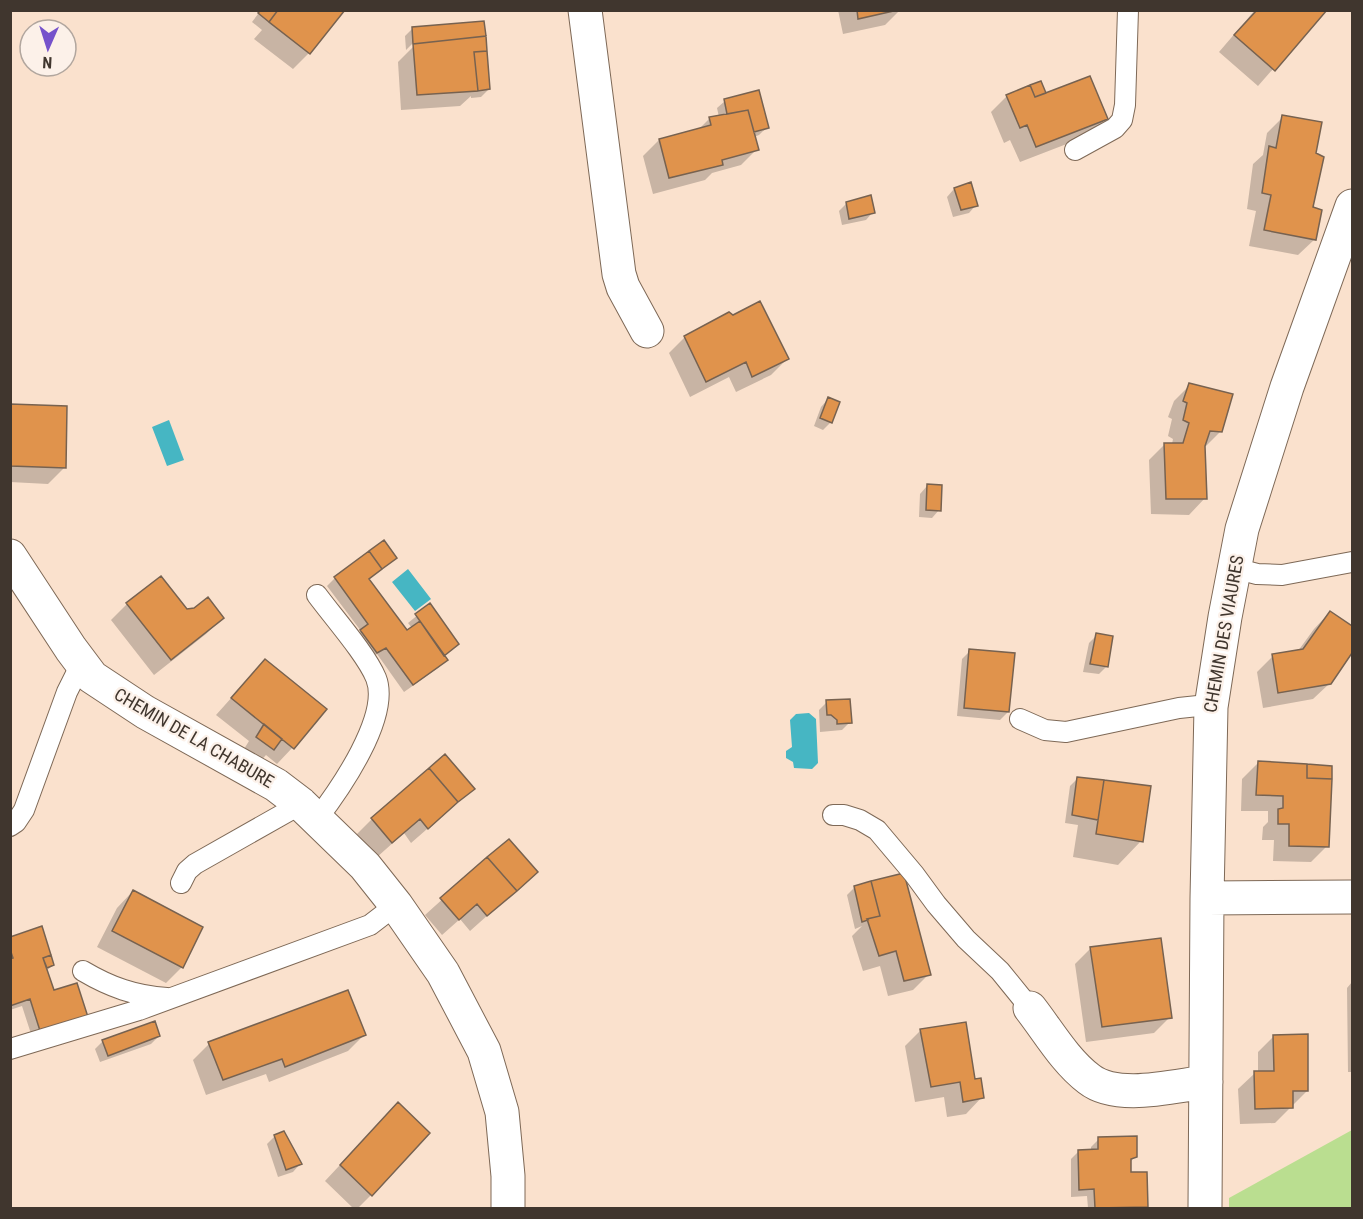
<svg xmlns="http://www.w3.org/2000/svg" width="1363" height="1219" font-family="'Roboto Condensed',sans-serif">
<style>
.green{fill:#bade90}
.water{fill:#46b6c3}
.shadow{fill:#0003}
.building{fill:#e0934c;stroke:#776250;stroke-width:1.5}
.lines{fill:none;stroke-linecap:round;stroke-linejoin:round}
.service-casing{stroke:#7e6957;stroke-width:22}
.minor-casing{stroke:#7e6957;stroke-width:35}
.service{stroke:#fff;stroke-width:20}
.minor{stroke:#fff;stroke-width:33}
.labels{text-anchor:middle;stroke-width:4.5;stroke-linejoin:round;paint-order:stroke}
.street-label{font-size:18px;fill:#40362e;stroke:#fcf1e9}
</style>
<rect width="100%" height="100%" fill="#fae1cd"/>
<!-- green -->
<path class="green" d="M1352,1130v78h-123v-10z"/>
<!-- water -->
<path class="water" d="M169,420l15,40 -17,6 -15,-39z
M408,569l23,30 -16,12 -23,-29z
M809,713l7,6 2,44 -6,6 -18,-1 -1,-6 -7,-4v-7l6,-4 -2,-27 6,-6z"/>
<!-- shadow -->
<path class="shadow" d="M261,10h82l-34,43 -16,16 -39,-30 8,-9 -10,-8z
M838,10h62l-15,15 -42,9z
M1255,10h70l-67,76 -39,-34z
M412,29l77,60 -8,8 -10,1v-2l-11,10 -59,4 -3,-48 22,-22 -2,-2 -12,12 -1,-14z
M1045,95l61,23 -16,17 -70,27 -10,-22 -6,3 -13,-31 16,-16z
M725,101l42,26 -8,8 -5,2 3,12 -16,16 -29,8 -7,7 -52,14 -10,-38 16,-16 39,-10 11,-11 10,-2 -2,-9z
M1283,117l31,37 -3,54 4,31 -17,16 -49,-9 7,-35 -9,-2 6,-45 10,-9 4,-22z
M970,184l6,21 -7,8 -16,4 -6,-20 7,-8z
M847,203l26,9 -7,8 -24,5 -3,-14z
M685,337l102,22 -16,16 -35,17 -7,-15 -39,20 -21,-44z
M1190,385l31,46 -16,16v51l-16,17 -38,-1 -2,-54 16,-16h7l1,-5 -5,-3 4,-17 -4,-2 6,-16z
M828,399l3,23 -8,8 -9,-4 7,-19z
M10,406l54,62 -16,16 -38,-2z
M927,486l12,24 -7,8 -13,-1 1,-23z
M395,558l-27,22 38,52 6,-4 -4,-5 22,-18 27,39 -14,13 3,3 -8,8 -34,24 -27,-38 -8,6 -16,-21 8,-8 -34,-45 8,-8z
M127,604l59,6 36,8 -16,16 -52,41 -43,-55z
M1330,612l22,16v22l-22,33 -17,16 -50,9 -6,-36 16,-16 25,-5 16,-22z
M1097,635l10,31 -8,8 -16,-2 6,-29z
M970,651l38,61 -8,8 -43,-4 5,-57z
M250,677l43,70 -16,17 -11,-9 -9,10 -16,-11 8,-13 -33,-26z
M827,702l23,20 -8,8 -22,2 -1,-22z
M1258,763l69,83 -16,16 -38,-1 1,-21h-12l1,-13 5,-5v-11h-27l1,-32z
M1077,779l72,9 -8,53 -23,24 -45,-8 5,-32 -13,-2 5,-37z
M465,796l-54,47 -7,-10 -28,25 -20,-23 16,-16z
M488,858l19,40 -37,33 -10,-12 -18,16 -17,-20z
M855,887l74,87 -16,16 -25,6 -8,-30 -17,5 -11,-35 10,-10 -7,3 -8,-34z
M133,891l49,76 -16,16 -69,-36 20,-39z
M41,928l12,37 -7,6 7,21 23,-7 -43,55 -11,-34 -12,4v-71z
M1091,948l79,69 -16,16 -68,9 -11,-78z
M1352,982v90h-4l-1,-84z
M347,992l17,43 -16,16 -79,31 -3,-8 -60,21 -13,-35 16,-16z
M921,1030l53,51 8,16 -16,17 -19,3 -3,-20 -29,5 -10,-56z
M159,1036l-8,8 -51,18 -5,-13 8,-8z
M1274,1036l33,55 -32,32 -35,1 -2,-35 17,-16h3v-21z
M382,1120l-11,75 -13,13h-5l-28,-27z
M275,1136l25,28 -7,8 -15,5 -11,-33z
M1099,1139l37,17 -7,7 1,10 17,34 -2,1h-57l-1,-12 -16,1v-38l8,-8h12v-4z"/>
<!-- building -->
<path class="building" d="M261,10h17l-9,12 -11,-9z
M278,10h67l-35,44 -41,-32z
M857,10h41l-40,9z
M1257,10h70l-52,61 -41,-36z
M484,21l2,15 -73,8 -1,-17z
M486,36l1,15 -13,1 4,39 -61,4 -4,-51z
M487,51l3,38 -12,2 -4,-39z
M1090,76l18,43 -72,28 -9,-22 -7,3 -14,-33 24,-10 5,12z
M1041,81l5,12 -11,4 -5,-12z
M759,90l10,38 -15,4 -6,-22 -21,4 -3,-15z
M748,110l11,40 -37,10 1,5 -54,13 -10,-39 52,-14 -2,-8z
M1282,115l40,7 -6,31 8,4 -11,50 9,3 -6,30 -52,-10 7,-35 -9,-2 7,-47 7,2z
M971,182l7,24 -17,4 -7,-22z
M871,195l4,18 -26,6 -3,-17z
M760,301l29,58 -37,18 -6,-15 -40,20 -22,-46 45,-24 4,3z
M1189,383l44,11 -11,38 -12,-1 -5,15 2,53h-41l-2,-56h19l6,-20 -6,-3 4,-17 -4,-2z
M828,397l12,5 -8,21 -12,-5z
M10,404l57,2 -1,62 -55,-2z
M927,484l15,1 -1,26 -15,-1z
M384,540l13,18 -15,11 -13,-18z
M369,551l13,18 -13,10 38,51 13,-9 28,39 -35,25 -27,-37 -9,5 -17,-23 8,-6 -34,-47z
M161,576l26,33 7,-1 14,-11 16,21 -53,42 -45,-57z
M430,603l29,41 -15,12 -29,-42z
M1330,611l22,15v27l-21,31 -53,9 -6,-39 31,-5z
M1096,633l17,3 -5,31 -18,-3z
M969,649l46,4 -6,59 -45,-4z
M265,659l62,50 -33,40 -63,-51z
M850,699l2,24 -15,1v-4l-6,-5h-4l-1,-15z
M264,724l18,15 -8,11 -18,-13z
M445,754l30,35 -17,13 -29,-34z
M1258,761l49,3v14l25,1 -3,68 -40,-1v-22h-11v-15l5,-1v-12l-27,-1z
M1307,764l25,2v13l-25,-1z
M429,768l29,34 -30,27 -8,-10 -28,24 -21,-25z
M1077,777l27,3 -6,40 -26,-5z
M1104,780l47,6 -8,56 -47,-8z
M509,839l29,33 -21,19 -30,-34z
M487,857l30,34 -30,25 -10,-12 -18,16 -19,-22z
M904,873l27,102 -27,6 -8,-30 -17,5 -12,-37 13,-3 -9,-35z
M871,881l9,35 -13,3 1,1 -6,2 -8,-36z
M133,890l70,37 -20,41 -71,-37z
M42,926l9,29 -8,3 11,32 23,-7 11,34 -47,17 -11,-35 -20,7v-47l3,-1 -3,-9v-12z
M1161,938l11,80 -70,9 -12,-80z
M51,955l3,10 -7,3 -4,-10z
M348,990l18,45 -81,32 -3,-8 -59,21 -15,-38z
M155,1021l5,15 -52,20 -6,-16z
M966,1022l9,57 6,-1 3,20 -21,4 -3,-20 -29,5 -11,-58z
M1308,1034v57h-15v17l-38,1 -1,-38h20l-1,-36z
M398,1102l32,31 -58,63 -32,-31z
M284,1131l18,33 -16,6 -12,-35z
M1137,1136v21l-6,2v13h16l1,35 -53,1 -1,-19 -15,1 -1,-40 20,-1v-12z"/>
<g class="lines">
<defs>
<path id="service" d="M1075,150l40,-22 7,-8 3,-15 3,-95
M1234,568l23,6 25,1 70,-13
M1020,719l25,11 21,2 113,-24 19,-2 13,1
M833,815h11l16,5 17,10 37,44 22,30 30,35 34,32 30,37
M317,819c23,-30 74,-103 59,-141 -10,-24 -42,-60 -59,-83
M10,826l6,-4 8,-12 43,-118 9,-18 8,-8
M181,883l6,-12 8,-7 106,-60
M83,971c27,16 52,25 84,27
M10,1049l129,-39 231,-85 26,-20"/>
<path id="minor" d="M585,10l34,264 4,13 24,44
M10,556l61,93 21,28 53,35 131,73 25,19 64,62 31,39 47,68 41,78 18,61 6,64v32
M1207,898l145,-1
M1030,1008c18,23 35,53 59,71 28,22 84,7 117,3
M1205,1208l2,-310 4,-191 14,-90 17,-88 45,-142 65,-181"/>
</defs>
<!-- service casing -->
<use href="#service" class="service-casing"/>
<!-- minor casing -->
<use href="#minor" class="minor-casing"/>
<!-- service -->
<use href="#service" class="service"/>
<!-- minor -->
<use href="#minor" class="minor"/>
</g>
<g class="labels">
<!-- street labels -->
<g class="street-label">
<text transform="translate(1224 634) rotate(-80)" y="6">CHEMIN DES VIAURES</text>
<text transform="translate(194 738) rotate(30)" y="6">CHEMIN DE LA CHABURE</text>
</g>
</g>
<!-- border -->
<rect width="1363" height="1219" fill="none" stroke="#40362e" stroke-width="24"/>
<!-- north arrow -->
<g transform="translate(48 48) rotate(183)"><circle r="28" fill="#fcf1e9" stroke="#b1a69e" stroke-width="1.5"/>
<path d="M0-4.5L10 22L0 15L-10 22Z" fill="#7552cb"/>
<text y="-9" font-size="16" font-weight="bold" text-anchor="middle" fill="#40362e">N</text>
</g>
</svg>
